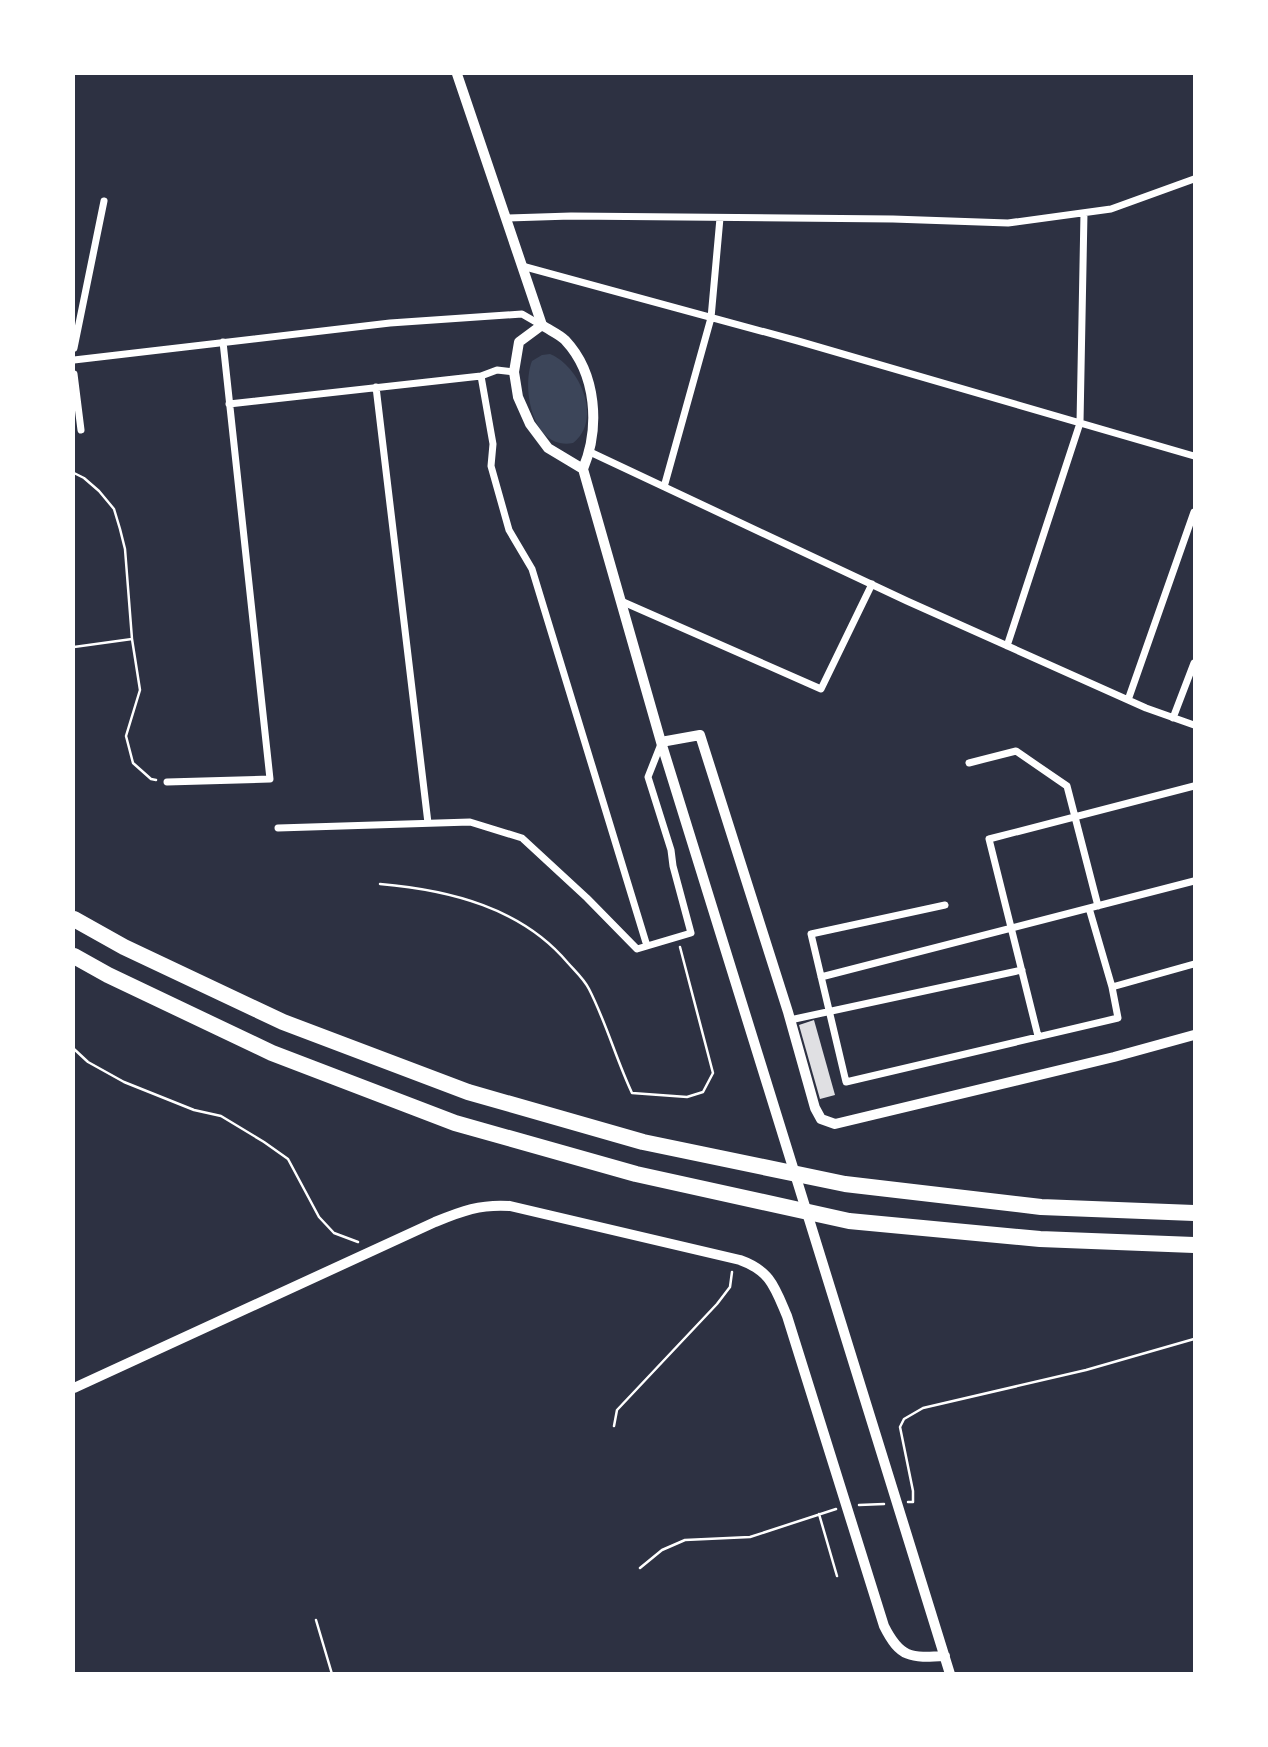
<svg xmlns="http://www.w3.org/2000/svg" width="1268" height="1747" font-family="Montserrat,sans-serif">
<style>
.green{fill:#3c4559}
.building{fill:#e0e0e3}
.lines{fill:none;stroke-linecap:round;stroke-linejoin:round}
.path{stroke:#fff;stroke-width:2.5}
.minor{stroke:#fff;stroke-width:7}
.tertiary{stroke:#fff;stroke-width:10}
.motorway{stroke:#fff;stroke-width:16}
</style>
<rect width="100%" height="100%" fill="#2d3142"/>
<!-- green -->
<path class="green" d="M550,354c30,12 53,66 23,89 -40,8 -52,-54 -41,-82l10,-6z"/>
<!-- building -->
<path class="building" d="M814,1020l21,75 -15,4 -21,-74z"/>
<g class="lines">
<!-- path -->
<path class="path" d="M74,473l10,5 15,13 15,18 6,20 5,20 7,90 8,51 -14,46 7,27 18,16 5,1
M74,647l58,-8
M380,884c70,6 142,24 188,79 7,8 16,16 21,26 17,33 27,70 43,104l55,4 16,-5 10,-19 -33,-126
M74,1049l14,13 36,20 70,28 27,6 43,26 24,17 31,58 15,16 24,9
M614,1426l3,-16 100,-106 13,-17 2,-15
M908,1502h5v-11l-13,-64 4,-8 19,-11 163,-38 108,-31
M859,1505l25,-1
M819,1514l18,62
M640,1568l22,-18 23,-10 65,-3 86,-28
M316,1620l16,54"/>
<!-- minor -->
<path class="minor" d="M506,218l65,-2 322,3 115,4 103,-14 83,-30
M522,266l276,75 396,115
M74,348l30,-147
M74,360l316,-37 132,-9 19,11
M514,372l-17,-2 -16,6 12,68 -2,22 18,64 23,39 115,377
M74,374l7,56
M376,387l52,436
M229,404l252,-28
M590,452l317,149 239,107 48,17
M664,487l47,-169 9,-100
M621,601l200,88 51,-105
M1007,646l73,-223 4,-210
M1128,700l66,-188
M1173,718l21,-55
M969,763l47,-12 51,35 31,120
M167,782l103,-3 -47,-437
M278,828l192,-6 52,16 65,60 50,51 54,-16 -18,-67 -2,-16 -23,-73 13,-33
M945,905l-134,29 35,148 272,-64 -6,-31 82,-23
M1089,908l23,79
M821,977l373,-96
M790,1020l232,-50
M1038,1036l-49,-197 205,-53"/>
<!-- tertiary -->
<path class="tertiary" d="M457,74l85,251c7,5 17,9 23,15 32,34 35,88 18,129l-35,-21 -18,-24 -12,-27 -4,-25 5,-30 23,-17
M583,469l78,273 289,932
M661,742l39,-7 88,277 27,96 6,11 14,5 279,-67 80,-22
M74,1388l361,-166c27,-11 45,-18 75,-16l230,54c31,11 35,28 47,56l97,310c16,32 26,32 61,30"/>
<!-- motorway -->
<path class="motorway" d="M74,919l50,28 159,75 185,70 175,50 202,42 196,23 153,6
M74,956l34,19 164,78 183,70 181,51 213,47 191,18 154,6"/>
</g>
<!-- border -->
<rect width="1268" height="1747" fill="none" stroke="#ffffff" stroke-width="150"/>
</svg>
